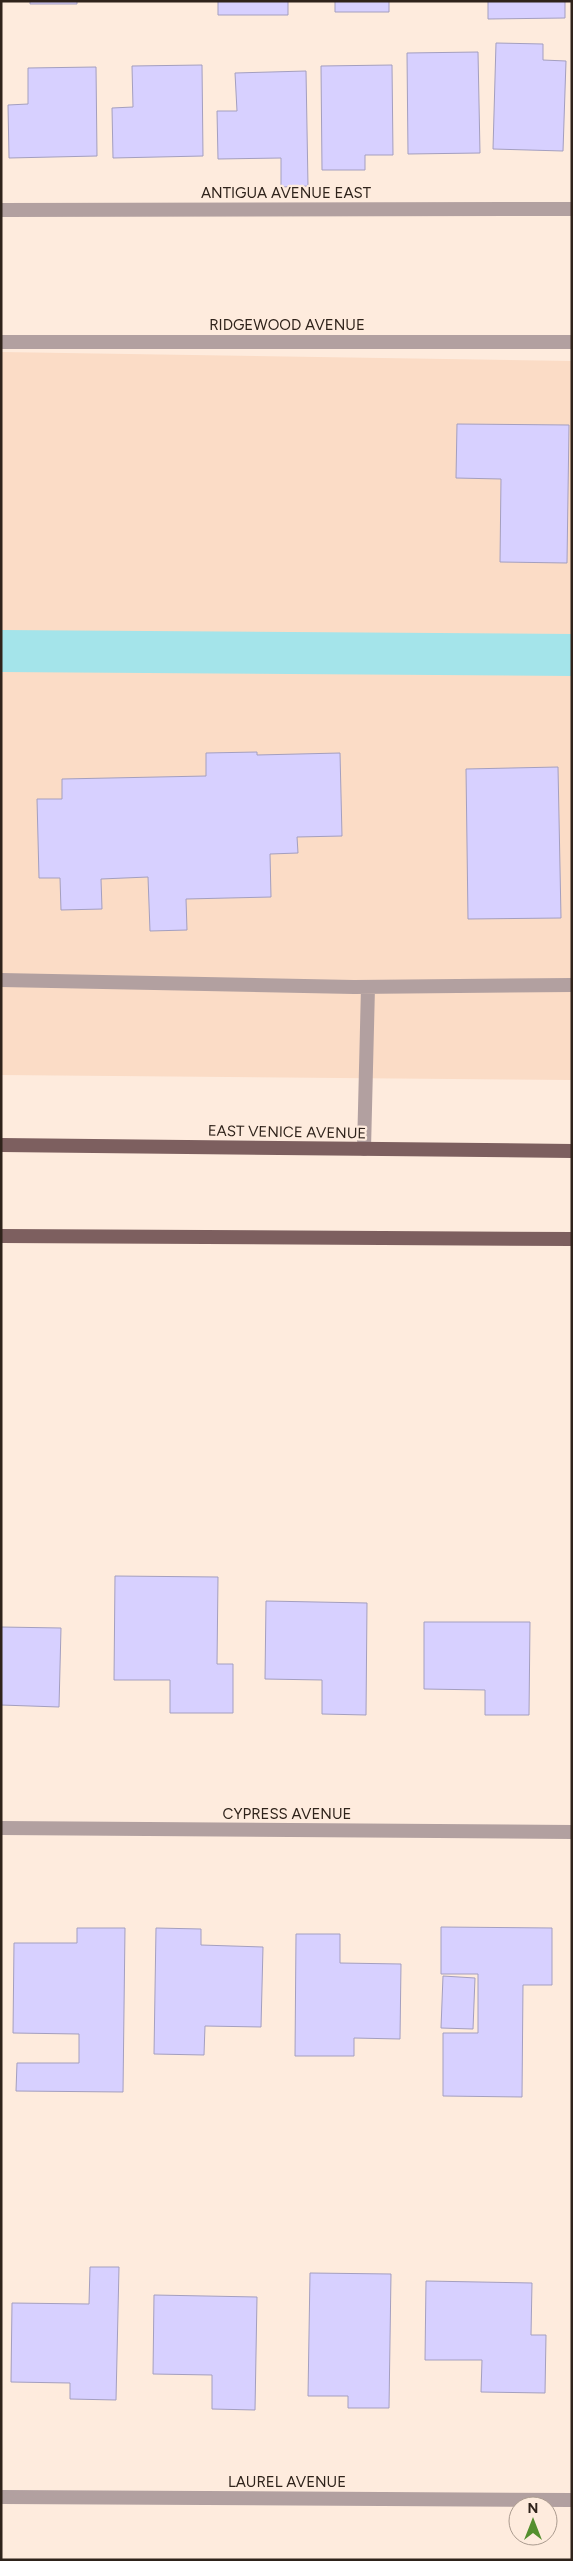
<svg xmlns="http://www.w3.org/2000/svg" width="573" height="2561" font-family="Figtree,sans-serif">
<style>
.built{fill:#fbdcc6}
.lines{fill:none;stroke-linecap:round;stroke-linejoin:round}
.canal{stroke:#a4e4ea;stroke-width:42}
.building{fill:#d7d0ff;stroke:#a49fbf}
.service{stroke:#b2a0a0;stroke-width:14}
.minor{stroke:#b2a0a0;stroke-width:14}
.primary{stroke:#7d5f5f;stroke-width:14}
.labels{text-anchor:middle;stroke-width:4.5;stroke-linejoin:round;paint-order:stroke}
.street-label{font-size:15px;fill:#2f231b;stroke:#feebdd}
</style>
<rect width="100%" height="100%" fill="#feebdd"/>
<!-- built -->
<path class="built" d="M1,352l571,9v719l-571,-5z"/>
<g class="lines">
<!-- canal -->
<path class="canal" d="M1,651l571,4"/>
</g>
<!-- building -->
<path class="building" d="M30,1h47v3h-47z
M218,1h70v14h-70z
M335,1h54v11h-54z
M488,1h77v17l-77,1z
M496,43l47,1v16l23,1 -3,90 -70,-2z
M478,52l2,101 -72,1 -1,-101z
M202,65l1,91 -90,2 -1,-50 21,-1 -1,-41z
M392,65l1,90h-28v15h-43l-1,-104z
M96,67l1,89 -88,2 -1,-53 20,-1v-36z
M306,71l2,115 -27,1v-29l-63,1 -1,-48h20l-2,-38z
M457,424l112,1 -2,138 -67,-1 1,-83 -45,-1z
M257,752v3l83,-2 2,83 -45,1 1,16 -28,1 1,43 -85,2 1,31 -37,1 -2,-54 -47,2 1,30 -41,1 -1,-32h-21l-2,-79h25v-20l144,-3v-23z
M558,767l3,151 -93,1 -2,-150z
M115,1576l103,1 -1,87h16v49h-63v-33h-56z
M266,1601l101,2 -1,112 -44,-1v-34l-57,-1z
M424,1622h106l-1,93h-44v-25l-61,-1z
M1,1627l60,1 -2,79 -58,-2z
M441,1927l111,1v57h-29l-1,112 -79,-1v-63h35v-59h-37z
M77,1928h48l-2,164 -107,-1 1,-28h62v-29l-66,-1 1,-90h63z
M156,1928l45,1v16l62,2 -2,80 -56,-1 -1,29 -50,-1z
M296,1934h44v29l61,1 -1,75 -46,-1v18h-59z
M443,1976l32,2 -2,51 -32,-1z
M90,2267h29l-3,133 -46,-1v-16l-59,-1 1,-79 77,1z
M310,2273l81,1 -2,134h-41v-12h-40z
M426,2281l106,2 -1,52h15l-1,58 -64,-1 1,-32h-57z
M154,2295l103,2 -2,113 -43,-1v-34l-59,-1z"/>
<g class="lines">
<!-- service -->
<path class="service" d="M1,980l353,7 218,-2
M364,1149l4,-162"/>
<!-- minor -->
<path class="minor" d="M1,210l571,-1
M1,342h571
M1,1828l571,4
M1,2497l571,3"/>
<!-- primary -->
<path class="primary" d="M1,1145l571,6
M1,1236l571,3"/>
</g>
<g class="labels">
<!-- street labels -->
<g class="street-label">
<text x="286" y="198">ANTIGUA AVENUE EAST</text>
<text x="287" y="330">RIDGEWOOD AVENUE</text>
<text transform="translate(287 1132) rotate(1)" y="5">EAST VENICE AVENUE</text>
<text x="287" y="1819">CYPRESS AVENUE</text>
<text x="287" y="2487">LAUREL AVENUE</text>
</g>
</g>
<!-- border -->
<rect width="573" height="2561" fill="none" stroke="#2f231b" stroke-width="5"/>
<!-- north arrow -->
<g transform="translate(533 2521)"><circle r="24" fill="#feebdd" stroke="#ab9b8f"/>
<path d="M0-4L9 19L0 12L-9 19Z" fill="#548f2e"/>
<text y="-8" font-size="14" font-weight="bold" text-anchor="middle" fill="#2f231b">N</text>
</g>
</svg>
